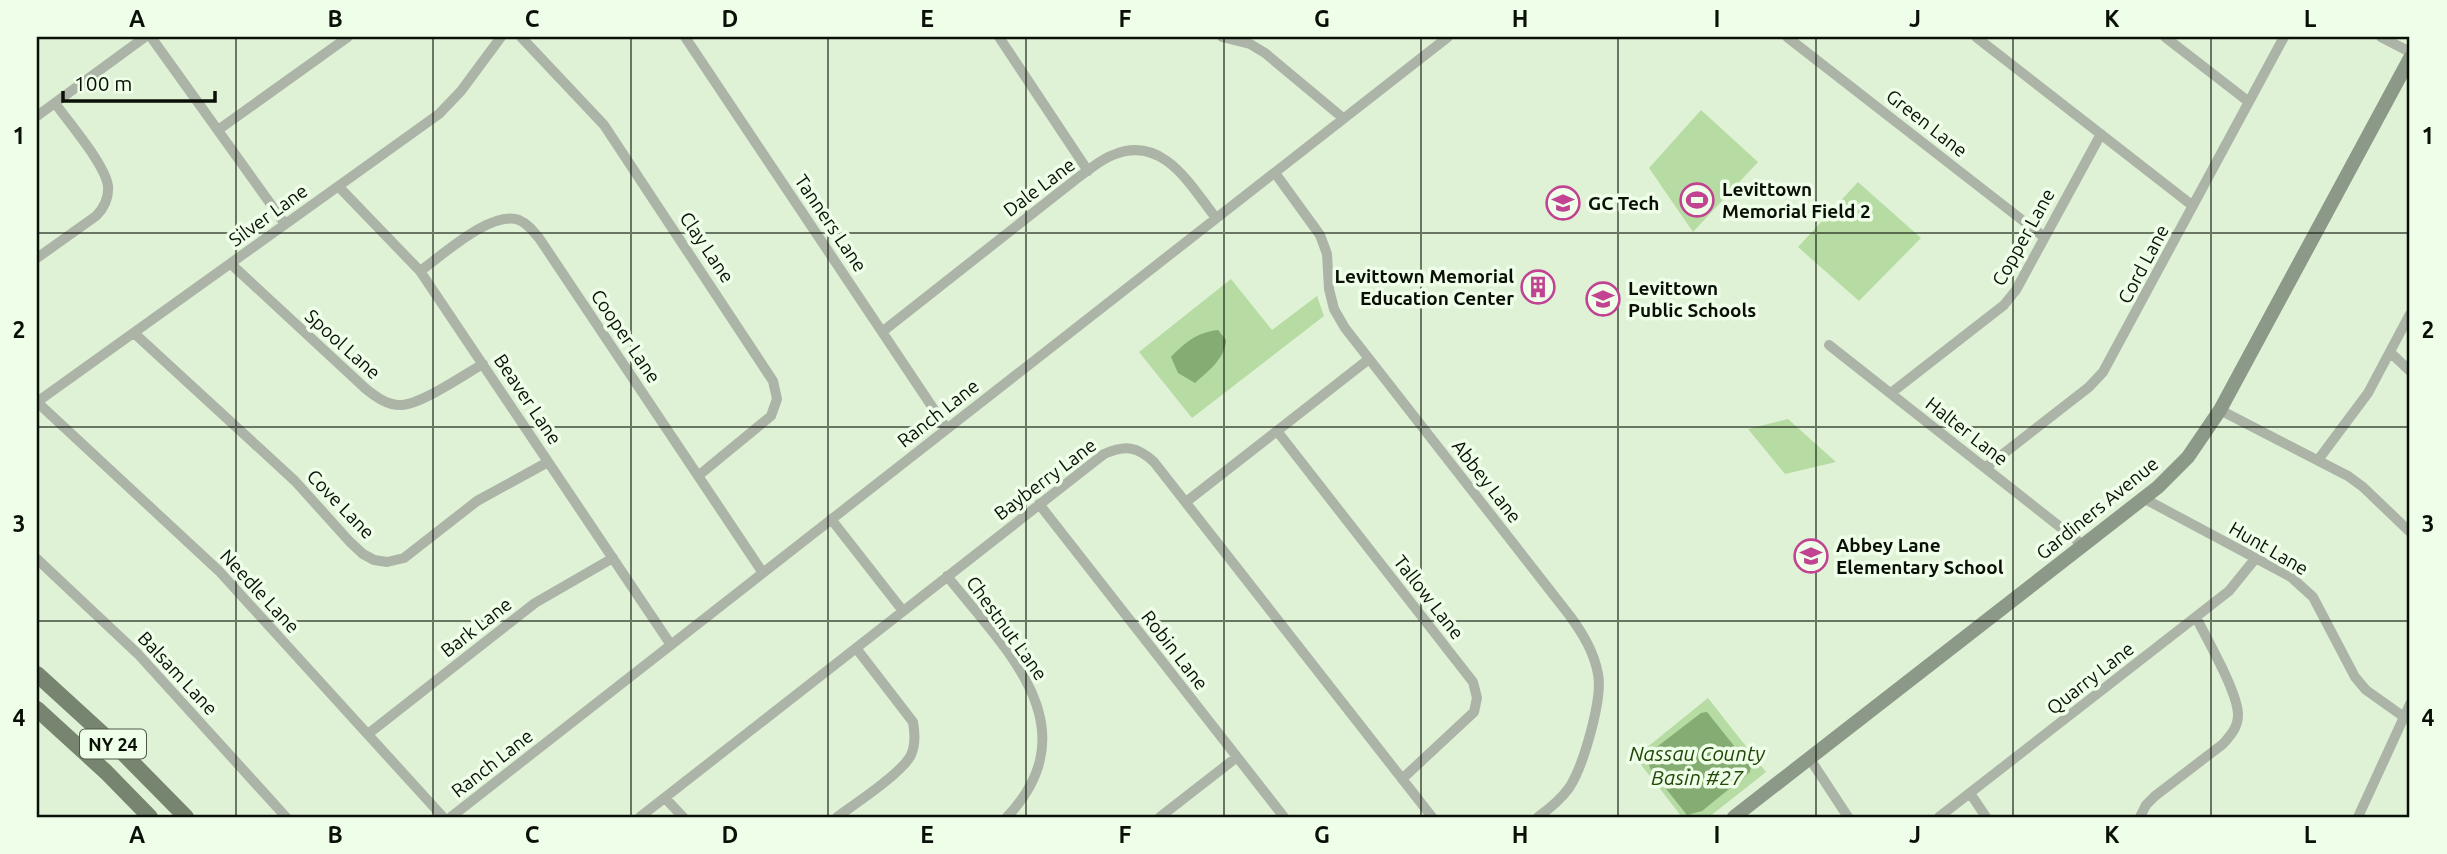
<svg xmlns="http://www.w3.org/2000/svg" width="2447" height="854" viewBox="0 0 2447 854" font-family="Ubuntu,sans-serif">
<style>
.green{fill:#b6dca4}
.water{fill:#85ac72}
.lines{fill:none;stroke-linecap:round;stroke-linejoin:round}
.street{stroke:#acb4a8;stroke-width:10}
.secondary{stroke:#8d9988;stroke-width:14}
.primary{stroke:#778570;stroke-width:16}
.grid{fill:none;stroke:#0a1007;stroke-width:2;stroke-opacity:0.55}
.labels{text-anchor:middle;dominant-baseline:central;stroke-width:7;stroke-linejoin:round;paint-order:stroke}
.shield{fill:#effee8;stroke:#4f574a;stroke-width:2}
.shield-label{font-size:18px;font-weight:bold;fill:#0a1007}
.street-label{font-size:19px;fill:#0a1007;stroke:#effee8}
.poi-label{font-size:19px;font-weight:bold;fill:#0a1007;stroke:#effee8;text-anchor:start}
.water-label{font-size:21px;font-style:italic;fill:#224708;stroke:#effee8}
.neatline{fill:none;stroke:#0a1007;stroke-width:2.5}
.grid-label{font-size:23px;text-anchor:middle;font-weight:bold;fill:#0a1007}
</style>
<rect width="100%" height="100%" fill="#dff2d6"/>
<path class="green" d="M1701,110L1758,162L1693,232L1649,168Z
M1858,182L1921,238L1859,301L1798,247Z
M1231,279L1272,330L1317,296L1324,316L1192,418L1139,352Z
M1788,419L1836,462L1785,474L1748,429Z
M1708,698L1766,772L1709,817H1682L1635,757Z"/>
<path class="water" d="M1218,330L1226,340C1225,359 1208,371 1195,383L1178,373L1171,357C1187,341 1196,333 1218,330Z
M1707,712L1751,767L1750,772L1702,811L1687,815L1651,770L1646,758L1649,753L1701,713Z"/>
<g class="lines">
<path class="street" d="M151,37L285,224
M521,37L604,125L773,381L777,399L771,416L698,476
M685,37L947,429
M999,37L1088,171
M1222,37L1250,44L1265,53L1343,118
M1787,37L2044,237
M1976,37L2193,206
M2165,37L2249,102
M2381,37L2410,52
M37,116L145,37
M218,130L348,37
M1275,173L1320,235L1327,254L1329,289L1334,309L1345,328L1570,616C1583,634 1594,652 1598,674C1603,699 1583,767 1569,788C1561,799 1549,809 1538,817
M339,187L420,271L671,645
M37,258L96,216C104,208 109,198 108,186C105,164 69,123 55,103
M231,264L366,389C376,397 387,405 400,405C419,406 465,374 483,364
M420,271C443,255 491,210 519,220C528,224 533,231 539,238L763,573
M882,332L1080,176C1091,169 1101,159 1113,155C1163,134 1190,185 1216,218
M134,333L295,481L350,542L363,554L374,560L387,562L404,558L477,501L548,462
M1829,345L2083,545
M2390,352L2410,371
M1891,393L2004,305L2016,290L2101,134
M37,402L439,114L461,91L501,37
M37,402L219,571L443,817
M2220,410L2348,476L2363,487L2410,532
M1277,431L1473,682L1477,698L1474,712L1402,779
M2318,460L2368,393L2410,314
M1985,468L2089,387L2103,372L2284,37
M2143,498L2291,577L2313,597L2355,677L2366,690L2404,717
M1186,502L1369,359
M1039,504L1284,817
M831,519L903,611
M37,559L138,654L286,817
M947,576C1005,649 1092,727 1007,817
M368,734L535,603L613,558
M1810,759L1848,817
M1970,793L1986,817
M665,798L683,817
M451,817L1448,37
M640,817L1104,454C1125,445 1137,446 1154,462L1432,817
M837,817C855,804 902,773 911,755C916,744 915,733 913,722L856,648
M1160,817L1237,757
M1939,817L2229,591L2255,559
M2140,817L2146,805L2155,796L2223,744C2231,735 2238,727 2238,715C2238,692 2207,640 2196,617
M2358,817L2410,704"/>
<path class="secondary" d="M1734,817L2158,487L2188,457L2220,410L2410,58"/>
<path class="primary" d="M37,674L118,748L186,817
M37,709L106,772L150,817"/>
</g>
<path class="grid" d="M236,37V817M433,37V817M631,37V817M828,37V817M1026,37V817M1224,37V817M1421,37V817M1618,37V817M1816,37V817M2013,37V817M2211,37V817M37,233H2410M37,427H2410M37,621H2410"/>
<defs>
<symbol id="stadium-ring" viewBox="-11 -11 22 22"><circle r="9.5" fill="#effee8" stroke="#c14392" stroke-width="1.5"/><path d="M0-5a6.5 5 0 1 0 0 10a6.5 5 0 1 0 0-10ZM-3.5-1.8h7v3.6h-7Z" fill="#c14392"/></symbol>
<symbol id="school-ring" viewBox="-11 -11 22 22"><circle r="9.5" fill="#effee8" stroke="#c14392" stroke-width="1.5"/><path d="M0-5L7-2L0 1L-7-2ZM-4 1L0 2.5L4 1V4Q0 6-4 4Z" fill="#c14392"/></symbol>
<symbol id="building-ring" viewBox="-11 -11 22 22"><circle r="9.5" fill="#effee8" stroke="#c14392" stroke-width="1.5"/><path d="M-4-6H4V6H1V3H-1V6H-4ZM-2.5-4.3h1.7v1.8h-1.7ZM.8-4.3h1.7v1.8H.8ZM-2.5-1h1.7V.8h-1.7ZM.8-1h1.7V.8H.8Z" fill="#c14392"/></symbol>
</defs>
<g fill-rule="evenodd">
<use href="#stadium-ring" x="1678" y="181" width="38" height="38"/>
<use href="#school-ring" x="1544" y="184" width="38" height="38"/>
<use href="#building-ring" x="1519" y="268" width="38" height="38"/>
<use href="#school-ring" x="1584" y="280" width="38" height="38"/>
<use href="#school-ring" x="1792" y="537" width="38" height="38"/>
</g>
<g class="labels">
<rect class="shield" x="80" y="729.5" width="66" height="29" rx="5"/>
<g class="shield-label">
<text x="113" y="744">NY 24</text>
</g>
<g class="street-label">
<text transform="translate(1927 123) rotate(38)">Green Lane</text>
<text transform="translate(1039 187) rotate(-37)">Dale Lane</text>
<text transform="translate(268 215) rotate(-36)">Silver Lane</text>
<text transform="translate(831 223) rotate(56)">Tanners Lane</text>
<text transform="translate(2023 237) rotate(-61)">Copper Lane</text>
<text transform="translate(707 247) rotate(56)">Clay Lane</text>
<text transform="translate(2143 264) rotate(-62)">Cord Lane</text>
<text transform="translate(626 336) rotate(56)">Cooper Lane</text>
<text transform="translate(343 344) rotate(42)">Spool Lane</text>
<text transform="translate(528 399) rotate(56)">Beaver Lane</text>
<text transform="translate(938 413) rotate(-38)">Ranch Lane</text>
<text transform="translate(1967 431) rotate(38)">Halter Lane</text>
<text transform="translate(1045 479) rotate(-37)">Bayberry Lane</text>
<text transform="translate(1487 481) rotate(52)">Abbey Lane</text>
<text transform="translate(341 504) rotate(46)">Cove Lane</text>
<text transform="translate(2097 508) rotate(-39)">Gardiners Avenue</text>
<text transform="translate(2269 548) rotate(30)">Hunt Lane</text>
<text transform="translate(260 591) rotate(47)">Needle Lane</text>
<text transform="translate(1429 597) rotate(52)">Tallow Lane</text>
<text transform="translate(476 627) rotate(-38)">Bark Lane</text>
<text transform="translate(1007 628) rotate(54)">Chestnut Lane</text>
<text transform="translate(1175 650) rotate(52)">Robin Lane</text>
<text transform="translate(178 673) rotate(47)">Balsam Lane</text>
<text transform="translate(2090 678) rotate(-38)">Quarry Lane</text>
<text transform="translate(492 763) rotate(-38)">Ranch Lane</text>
</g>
<g class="poi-label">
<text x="1722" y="189">Levittown<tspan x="1722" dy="22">Memorial Field 2</tspan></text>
<text x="1588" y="203">GC Tech</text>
<text x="1514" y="276" text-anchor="end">Levittown Memorial<tspan x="1514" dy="22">Education Center</tspan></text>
<text x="1628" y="288">Levittown<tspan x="1628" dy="22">Public Schools</tspan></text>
<text x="1836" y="545">Abbey Lane<tspan x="1836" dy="22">Elementary School</tspan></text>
</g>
<g class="water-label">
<text x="1697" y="753">Nassau County<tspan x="1697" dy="24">Basin #27</tspan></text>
</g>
</g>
<rect width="2447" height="854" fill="none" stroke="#effee8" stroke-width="77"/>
<path d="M63 91v10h152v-10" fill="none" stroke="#0a1007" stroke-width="3.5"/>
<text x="74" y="91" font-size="21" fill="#0a1007" stroke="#effee8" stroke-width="5" paint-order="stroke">100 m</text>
<rect x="38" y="38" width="2370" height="778" class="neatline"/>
<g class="grid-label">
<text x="137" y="27">A</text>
<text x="335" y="27">B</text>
<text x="532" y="27">C</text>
<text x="730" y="27">D</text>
<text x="927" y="27">E</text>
<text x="1125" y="27">F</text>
<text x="1322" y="27">G</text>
<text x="1520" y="27">H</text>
<text x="1717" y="27">I</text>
<text x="1915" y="27">J</text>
<text x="2112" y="27">K</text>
<text x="2310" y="27">L</text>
<text x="19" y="144">1</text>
<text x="2428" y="144">1</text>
<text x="19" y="338">2</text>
<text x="2428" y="338">2</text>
<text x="19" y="532">3</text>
<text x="2428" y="532">3</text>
<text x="19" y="726">4</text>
<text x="2428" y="726">4</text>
<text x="137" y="843">A</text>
<text x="335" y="843">B</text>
<text x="532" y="843">C</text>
<text x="730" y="843">D</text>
<text x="927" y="843">E</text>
<text x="1125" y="843">F</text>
<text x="1322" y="843">G</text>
<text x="1520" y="843">H</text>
<text x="1717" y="843">I</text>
<text x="1915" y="843">J</text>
<text x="2112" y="843">K</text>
<text x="2310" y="843">L</text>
</g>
</svg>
